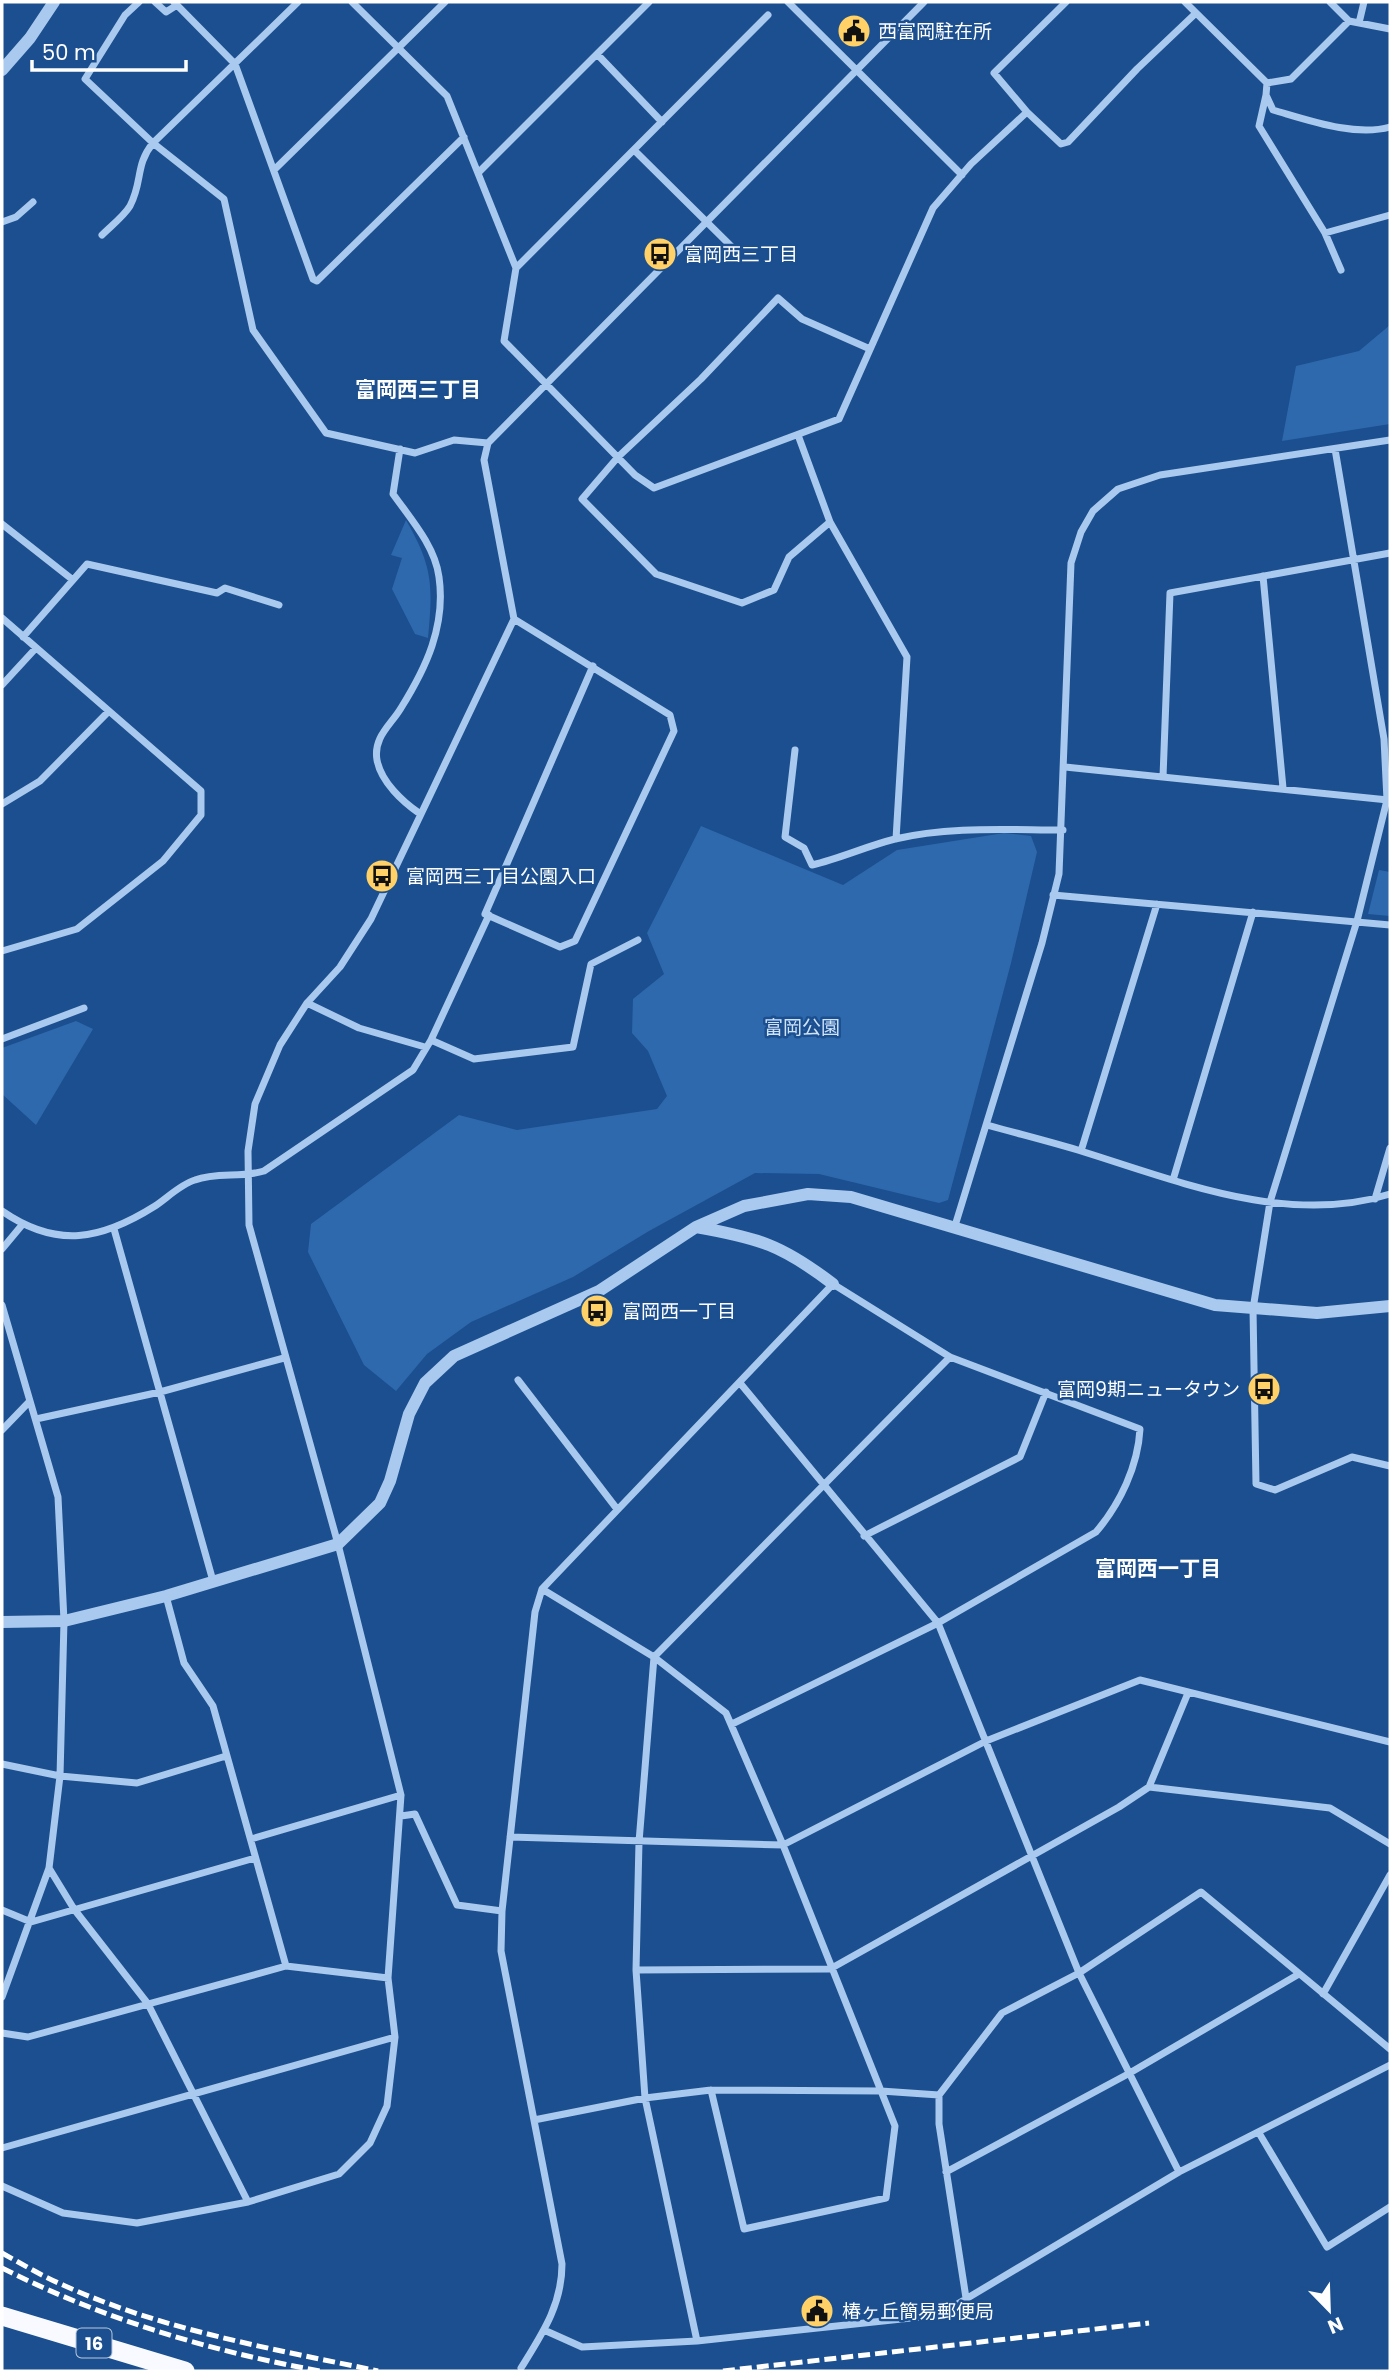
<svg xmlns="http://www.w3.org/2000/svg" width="1392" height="2373" viewBox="0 0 1392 2373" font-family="Poppins,'Noto Sans JP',sans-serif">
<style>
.green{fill:#2e69ad}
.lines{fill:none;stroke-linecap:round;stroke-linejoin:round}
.minor{stroke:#a9c9ee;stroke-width:7}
.tertiary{stroke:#a9c9ee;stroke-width:12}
.trunk{stroke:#f8faff;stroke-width:19}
.rail{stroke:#fff;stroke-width:5;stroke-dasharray:12 5;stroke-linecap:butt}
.labels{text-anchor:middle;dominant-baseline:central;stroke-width:5;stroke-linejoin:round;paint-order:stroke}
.shield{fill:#1b4f8f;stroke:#bbcadd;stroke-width:2}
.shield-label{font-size:18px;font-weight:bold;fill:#fff}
.poi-label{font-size:19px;fill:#fff;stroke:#1b4f8f;text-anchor:start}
.park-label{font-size:19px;fill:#cfe3fa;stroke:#1b4f8f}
.neighbourhood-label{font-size:21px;font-weight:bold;fill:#fff;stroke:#1b4f8f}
</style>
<rect width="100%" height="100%" fill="#1b4f8f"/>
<path class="green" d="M1390,325V424L1282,441L1296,366L1359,351Z
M406,520C433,567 433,585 428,638L415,634L392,589L402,558L391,555Z
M701,826L843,885L897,850L1004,833L1031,836L1037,852L1011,963L948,1200L939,1203L819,1174L755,1173L649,1231L573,1277L471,1322L427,1354L396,1391L364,1365L308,1252L311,1224L459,1115L517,1130L657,1109L667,1096L648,1051L632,1033L633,999L664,974L647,933Z
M1379,870L1390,872V916L1368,914Z
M76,1021L93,1029L36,1125L2,1094V1048Z"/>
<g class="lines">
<path class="minor" d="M139,2L125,15L85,79L153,143L224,199L253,330L326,433L415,453L454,440L488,443
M155,2L166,12L177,5
M174,2L235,64L313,279L317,281L464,137
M352,2L447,96L516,268L504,341L635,475L654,488L839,419L933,208L971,164L1027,112L994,73L1066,2
M788,2L962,175
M1185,2L1267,83
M1330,2L1349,21
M1359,23L1364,2
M1390,29L1349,21L1291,79L1267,83L1266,95L1273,110C1308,120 1355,137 1390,127
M597,54L662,122
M1266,95L1259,126L1325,233L1341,270
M1027,112L1061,144L1068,142L1137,69L1196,13
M634,150L736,251
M274,170L445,2
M478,173L649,2
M2,222L16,217L33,202
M1325,233L1390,215
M102,235C111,226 124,216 130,206C143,181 135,165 153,143L298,2
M516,268L768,15
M798,435L830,522L907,657L896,839
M400,449L393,494C410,518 435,546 439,577C446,626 426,668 401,708C391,725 373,737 377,760C381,782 403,802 419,813
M1335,449L1384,739L1387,800L1357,921L1270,1202L1253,1309L1256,1484L1275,1490L1352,1457L1390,1466
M830,522L789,557L774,590L742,603L656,574L582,499L618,457L701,379L778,298L802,319L870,349
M2,524L73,580L23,637
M1263,576L1283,788
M73,580L87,564L217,593L225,588L279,605
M2,618L201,791V815L163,861L77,929L2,951
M514,619L670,715L674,731L575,941L560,947L485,914L593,666
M2,685L36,648
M795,750L785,837L804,848L812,865C841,858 867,846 895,839C949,826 1008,830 1063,830
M1065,767L1388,800
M1163,777L1170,593L1390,553
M2,804L40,781L108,712
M1053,895L1390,925
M307,1003L359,1028L425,1047
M2,1039L84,1008
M431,1040L474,1059L573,1047L591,964L638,940
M987,1125C1019,1134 1052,1142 1084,1152C1180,1182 1289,1226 1390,1194
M1081,1151L1157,904
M1173,1180L1253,912
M1375,1199L1390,1148
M2,1211C57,1249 101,1240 155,1206C167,1198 181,1184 195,1180C216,1172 242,1178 264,1171L413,1070L431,1040L489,915
M114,1229L213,1581
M954,1229L1042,943L1059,874L1071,563L1081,532L1093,511L1118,489L1160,475L1390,440
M2,1249L22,1225
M2,1305L58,1497L64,1621L60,1776L49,1868L2,1997
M518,1380L617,1509
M740,1383L938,1623L1079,1973L1179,2172
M36,1419L160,1392L284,1358
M2,1430L29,1402
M864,1536L1020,1457L1046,1392
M542,1589L654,1657L726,1713L783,1845L895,2126L886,2198L744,2229L711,2090
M166,1596L184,1663L213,1706L286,1966L388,1978
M2,1764L60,1776L137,1783L226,1756
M1149,1787L1330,1808L1390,1844
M401,1816L415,1814L457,1905L502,1911
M510,1837L783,1845L986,1741L1140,1680L1390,1742
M251,1839L401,1795
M49,1868L74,1909L148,2004L248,2202L339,2174L370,2143L387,2106L395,2037L388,1978L401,1795L338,1544L249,1225L248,1151L255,1104L280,1045L307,1003L340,967L371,919L514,619L484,460L488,443L924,2
M2,1910L31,1922L255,1858
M636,1970L830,1969L1119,1807L1149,1787L1188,1693
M1323,1994L1390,1875
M2,2033L28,2037L286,1966
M534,2120L645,2098L711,2090L881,2091L939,2095
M1259,2133L1327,2247L1390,2207
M2,2148L395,2037
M946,2172L1128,2074L1299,1974
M2,2186L63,2213L137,2223L248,2202
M966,2298L939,2124V2095L1002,2013L1079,1973L1201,1892L1390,2049
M544,2330L582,2347L697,2341L939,2315L1179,2172L1390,2065
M697,2341L645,2098L636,1970L639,1842L654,1657L950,1357
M521,2368C542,2334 562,2305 562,2264L501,1951L502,1911L535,1612L542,1589L833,1284L950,1357L1140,1429C1138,1466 1120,1504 1096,1532L938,1623L732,1724"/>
<path class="tertiary" d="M2,70L30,38L54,2
M696,1227C759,1238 782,1245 833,1284
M2,1622L64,1621L166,1596L338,1544L380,1503L390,1481L409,1414L425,1383L454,1356L599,1291L696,1227L744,1206L808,1194L851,1197L1215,1305L1317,1313L1390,1306"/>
<path class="trunk" d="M2,2316L185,2371"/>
<path class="rail" d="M2,2253C22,2264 42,2276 63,2285C162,2330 273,2349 378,2371
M2,2268C103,2319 209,2351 320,2371
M723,2371L1149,2323"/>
</g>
<defs>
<symbol id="civic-disc" viewBox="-11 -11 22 22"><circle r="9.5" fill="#ffd166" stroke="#1b4f8f"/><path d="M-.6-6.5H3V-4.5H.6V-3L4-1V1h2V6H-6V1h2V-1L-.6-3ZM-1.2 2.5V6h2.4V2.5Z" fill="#111"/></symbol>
<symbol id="bus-disc" viewBox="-11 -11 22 22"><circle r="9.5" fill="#ffd166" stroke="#1b4f8f"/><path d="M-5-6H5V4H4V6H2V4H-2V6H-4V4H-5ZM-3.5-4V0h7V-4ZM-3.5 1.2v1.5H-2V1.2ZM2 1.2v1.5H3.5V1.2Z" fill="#111"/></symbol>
</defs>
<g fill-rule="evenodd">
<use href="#civic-disc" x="835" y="12" width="38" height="38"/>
<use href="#bus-disc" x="641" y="235" width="38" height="38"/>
<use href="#bus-disc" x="363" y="857" width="38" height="38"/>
<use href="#bus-disc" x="578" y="1292" width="38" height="38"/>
<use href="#bus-disc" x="1245" y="1370" width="38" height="38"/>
<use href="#civic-disc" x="798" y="2292" width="38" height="38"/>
</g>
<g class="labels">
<rect class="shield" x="76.5" y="2328.5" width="35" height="29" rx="5"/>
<g class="shield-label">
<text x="94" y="2343">16</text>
</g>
<g class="poi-label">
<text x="878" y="31">西富岡駐在所</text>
<text x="684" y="254">富岡西三丁目</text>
<text x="406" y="876">富岡西三丁目公園入口</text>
<text x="622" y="1311">富岡西一丁目</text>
<text x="1240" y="1389" text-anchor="end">富岡9期ニュータウン</text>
<text x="842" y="2311">椿ヶ丘簡易郵便局</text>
</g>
<g class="park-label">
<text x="802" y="1027">富岡公園</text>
</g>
<g class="neighbourhood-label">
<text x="418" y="389">富岡西三丁目</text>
<text x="1158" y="1568">富岡西一丁目</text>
</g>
</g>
<rect width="1392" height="2373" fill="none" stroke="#ffffff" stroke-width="7"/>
<g transform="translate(1329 2310) rotate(157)" stroke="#1b4f8f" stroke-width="5" paint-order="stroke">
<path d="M0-5L12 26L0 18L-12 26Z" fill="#ffffff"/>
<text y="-10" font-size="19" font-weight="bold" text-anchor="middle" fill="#ffffff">N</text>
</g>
<path d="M32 60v10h154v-10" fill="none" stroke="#ffffff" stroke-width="3.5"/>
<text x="42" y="60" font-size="21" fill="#ffffff" stroke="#1b4f8f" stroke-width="5" paint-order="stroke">50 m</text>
</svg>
